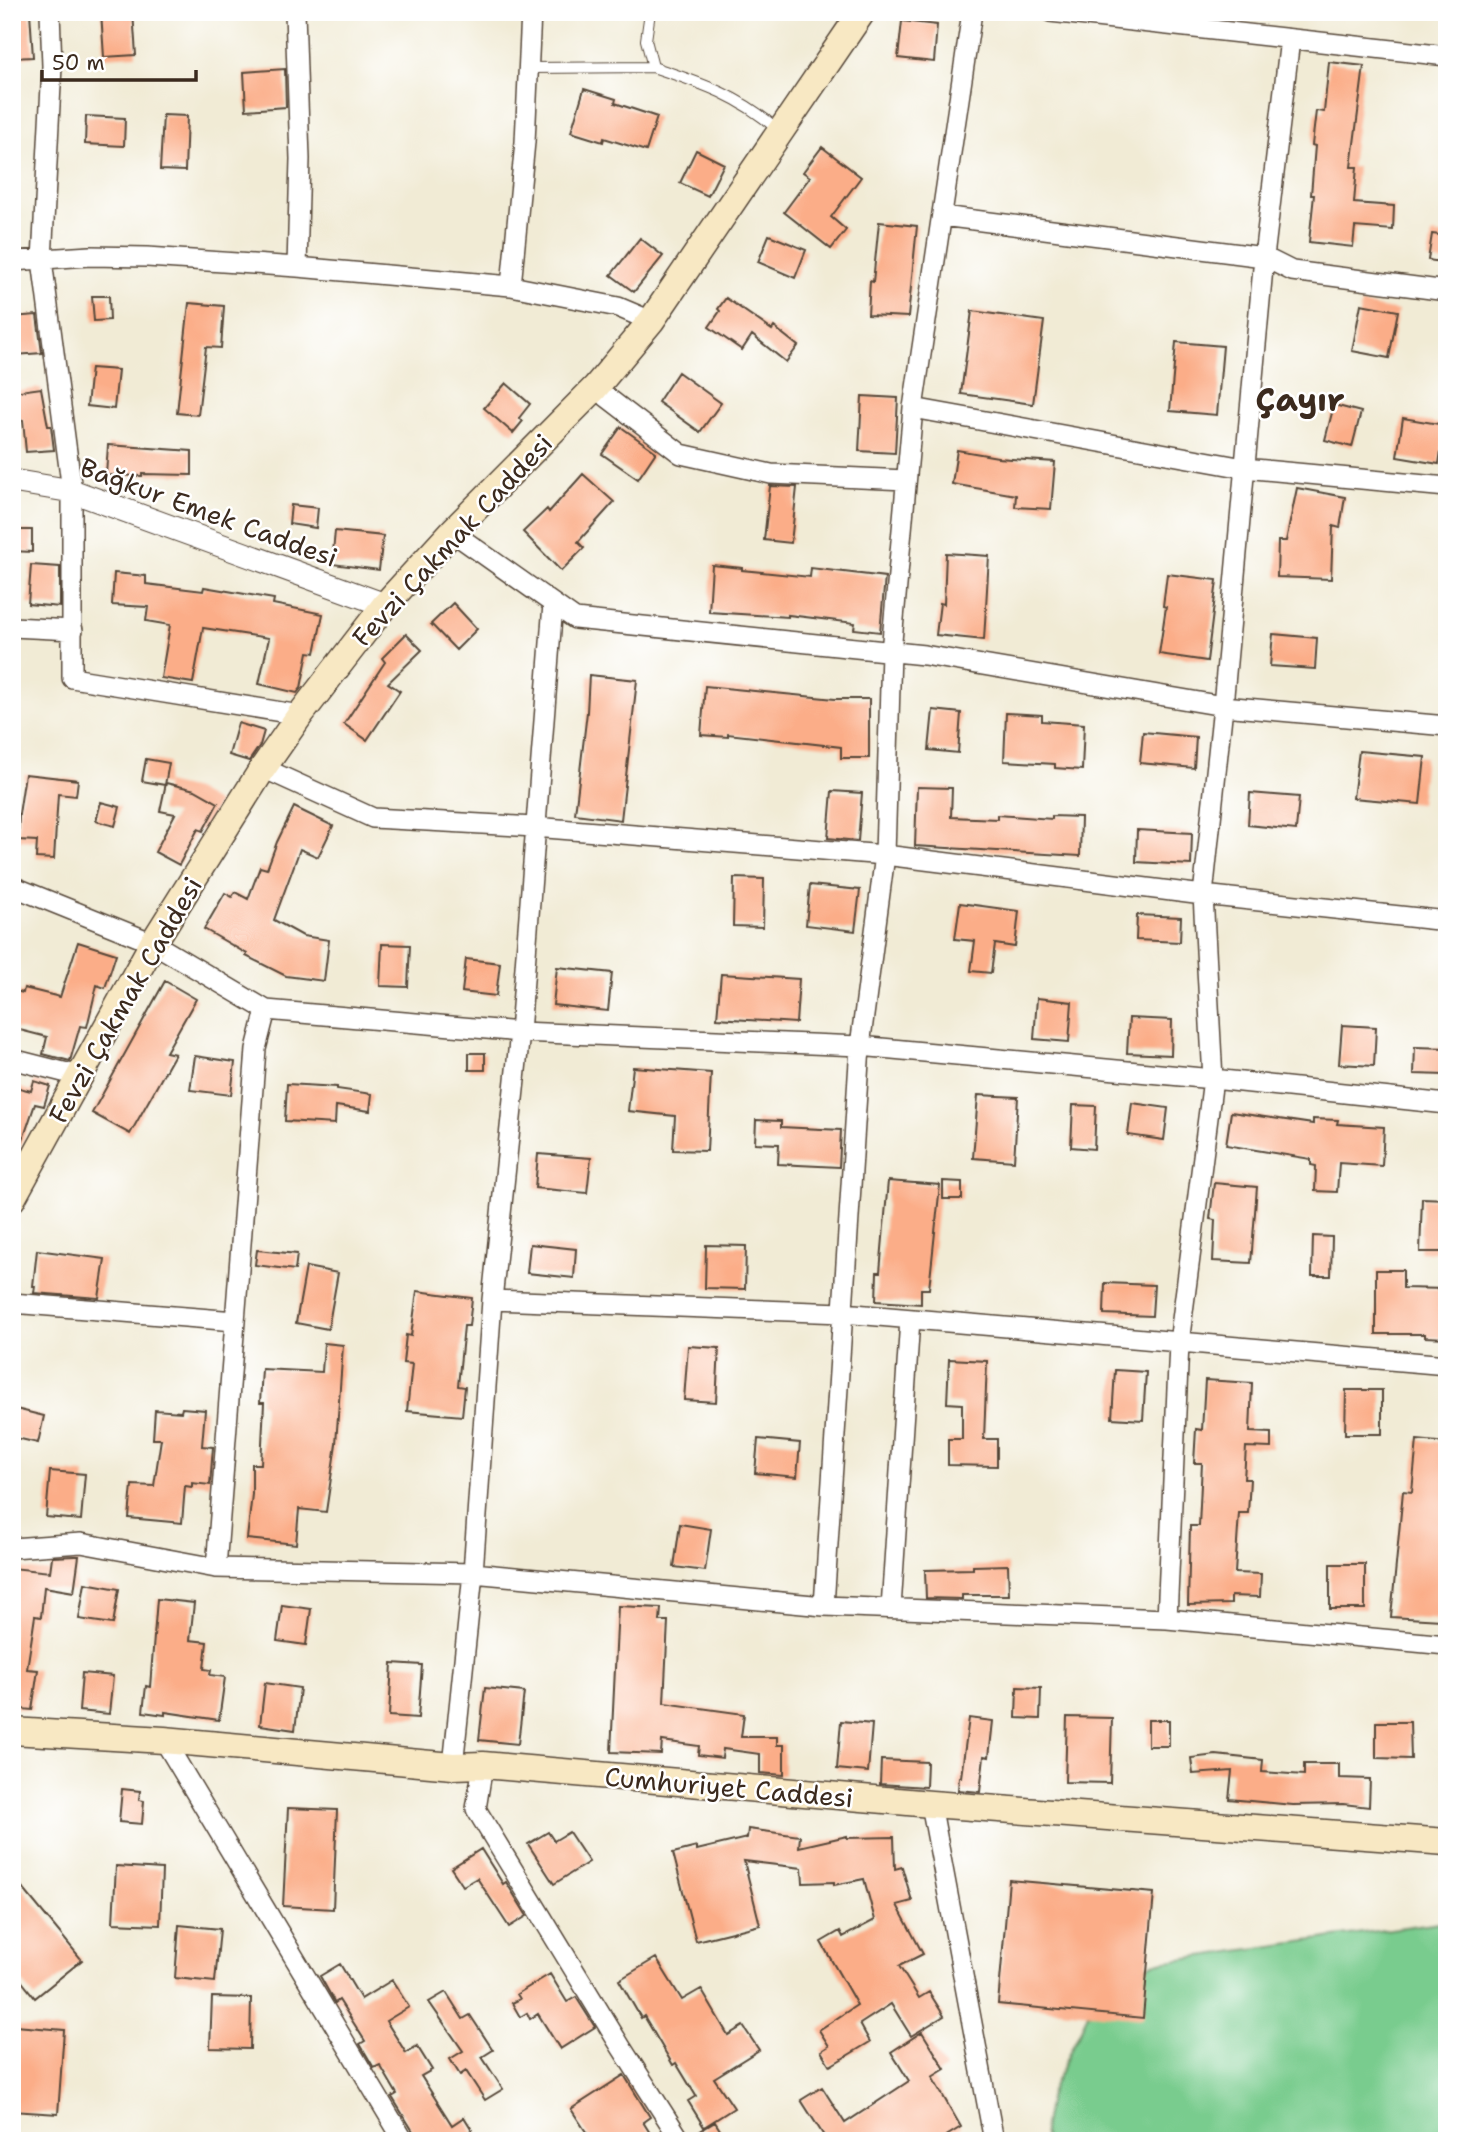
<svg xmlns="http://www.w3.org/2000/svg" width="1459" height="2153" viewBox="0 0 1459 2153" font-family="'Shantell Sans',sans-serif">
<style>
.green{fill:#79cc8e;stroke:#5a7b56;stroke-width:2}
.building{fill:#fbad88}
.lines{fill:none;stroke-linecap:round;stroke-linejoin:round}
.service-casing{stroke:#564739;stroke-width:12}
.minor-casing{stroke:#564739;stroke-width:22}
.tertiary-casing{stroke:#564739;stroke-width:25}
.secondary-casing{stroke:#564739;stroke-width:29}
.service{stroke:#fff;stroke-width:10}
.minor{stroke:#fff;stroke-width:19}
.tertiary{stroke:#fff;stroke-width:23}
.secondary{stroke:#f8e8c3;stroke-width:26}
.labels{text-anchor:middle;dominant-baseline:central;stroke-width:5;stroke-linejoin:round;paint-order:stroke}
.street-label{font-size:26px;fill:#3b2a1e;stroke:#fff}
.district-label{font-size:33px;font-weight:bold;fill:#3b2a1e;stroke:#fff}
</style>
<rect width="100%" height="100%" fill="#fff"/>
<filter id="ink" filterUnits="userSpaceOnUse"><feTurbulence type="fractalNoise" baseFrequency=".0143" numOctaves="2"/><feDisplacementMap in="SourceGraphic" scale="14" xChannelSelector="R" yChannelSelector="G"/><feConvolveMatrix kernelMatrix="1 2 1 2 8 2 1 2 1" color-interpolation-filters="sRGB"/></filter>
<filter id="wash" filterUnits="userSpaceOnUse"><feTurbulence type="fractalNoise" baseFrequency=".00686" numOctaves="4" result="noise"/><feDisplacementMap in="SourceGraphic" scale="28" xChannelSelector="R" yChannelSelector="G"/><feGaussianBlur stdDeviation="1.57" result="paint"/><feColorMatrix in="noise" values="0 0 0 0 0 0 0 0 0 0 0 0 0 0 0 0 0 1.4 0 .05"/><feComposite in="paint" operator="in"/></filter>
<g filter="url(#wash)">
<rect width="100%" height="100%" fill="#f1ebd5"/>
<path class="green" d="M1447,1921V2141H1045L1043,2131L1050,2093L1088,2014L1153,1963Z"/>
<g id="blocks">
<path class="building" d="M12,12H30L33,57L12,58Z
M101,12H133L136,55L104,57Z
M902,21L937,25L934,62L898,58Z
M1329,62L1364,66L1351,167H1357L1354,203L1394,206L1393,230L1355,227L1353,247L1309,242L1314,195H1311L1315,146L1312,145L1316,111L1324,112Z
M285,69L286,107L246,110L244,72Z
M584,89L616,99L615,103L657,117L646,151L604,138L603,142L571,132Z
M163,115L187,116L185,171L160,170Z
M86,116L125,118L124,146L85,144Z
M822,147L861,177L831,217L846,230L831,249L784,212L810,177L803,172Z
M696,150L724,164L708,196L680,183Z
M879,222L917,226L908,317L868,315L870,281L873,282Z
M1432,234L1447,236V263L1428,260Z
M769,235L806,250L795,278L758,262Z
M640,238L663,256L634,292L611,275Z
M92,296H109L110,320L94,321Z
M726,298L772,330L774,327L798,346L786,362L752,335L742,350L709,327L720,311L718,309Z
M189,303L224,306L221,348L206,347L198,415L177,413Z
M1361,304L1398,311L1389,358L1352,351Z
M972,311L1044,321L1033,404L961,394Z
M37,315L42,353L15,355L12,317Z
M1176,342L1223,346L1217,415L1170,411Z
M91,368L118,370L114,409L87,406Z
M678,372L721,403L700,432L658,402Z
M506,383L530,404L519,418L523,421L513,433L484,408Z
M41,388L48,426H51L54,450L26,452L23,420L14,421L12,392Z
M862,396L898,398L895,453L859,451Z
M1334,405L1361,412L1352,447L1325,440Z
M1403,418L1445,425L1439,464L1397,457Z
M621,427L656,452L638,479L602,454Z
M108,445L192,451V475L142,474V476L106,475Z
M957,450L998,457V458L1055,462L1051,509L1015,507L1016,495L952,484Z
M583,474L614,502L578,542L584,548L561,571L523,532L547,509L549,512Z
M770,486L797,487L791,543L764,540Z
M1297,488L1345,497L1340,528L1333,526L1331,579L1277,577L1278,541H1286Z
M291,505L318,508L316,528L289,524Z
M12,530H32V552L12,551Z
M335,531L383,536L379,570L332,564Z
M946,553L989,556L984,640L936,635L940,603L944,604Z
M31,565L60,567V607L28,604Z
M712,565L742,568V570L810,577L811,568L885,577L880,632L854,629L855,623L788,615V617L709,612Z
M114,573L146,576V584L203,591L204,587L274,599L273,604L323,614L315,653L308,652L301,688L297,693L259,684L269,638L203,628L193,683L161,678L170,625L146,621L148,607L112,605Z
M1167,574L1217,580L1207,661L1159,654L1166,607L1163,606Z
M453,603L477,629L456,650L431,624Z
M406,634L422,650L388,683L400,691L367,740L344,724L385,662L382,658Z
M1273,634L1317,638L1315,669L1270,666Z
M589,675L637,680L621,820L575,814L587,712Z
M705,686L835,699H869V758H841V747L728,734V737L701,735Z
M933,710L961,713L958,753L929,750Z
M1006,713L1042,715V721L1084,724L1082,770L1055,768V764L1004,761Z
M238,723L264,731L260,745L249,761L229,755Z
M1143,732L1196,737L1194,768L1140,763Z
M1359,751L1425,757L1420,804L1353,798Z
M146,759L169,763L165,785L142,781Z
M25,774L78,780L76,796L58,794L54,859L36,858L37,841L18,840L19,814Z
M166,783L195,790L218,803L203,831L198,829L179,865L155,852L175,814L160,811Z
M917,787L952,788L951,817L997,819V815L1052,819V816L1081,817L1080,856L915,846Z
M832,791L862,793L858,841L828,838Z
M1250,793L1299,797L1296,830L1248,825Z
M101,802L120,807L115,826L96,821Z
M294,807L333,826L318,857L300,849L274,920L303,936L329,940L324,981L286,976L246,956L247,954L204,929L225,893L232,897L235,892L248,899L260,867L267,869L277,842Z
M1137,830L1192,833L1191,865L1136,862Z
M734,878L764,879L763,927L733,926Z
M810,885L860,890L855,931L806,925Z
M960,903L1019,911L1015,947L995,944L991,973L971,971L975,941L955,939Z
M1137,915L1181,917L1180,942L1136,940Z
M78,942L116,954L105,988L97,985L87,1027L80,1026L70,1061L43,1054L47,1037L12,1028V990L23,993L24,988L60,997Z
M382,944L410,945L408,987L380,986Z
M466,959L500,963L496,996L462,992Z
M557,967L612,973L608,1011L553,1005Z
M721,974L799,979L796,1023L717,1018Z
M165,981L196,999L166,1052L175,1054L130,1134L92,1113Z
M1037,998L1072,1002L1069,1042L1034,1039Z
M1129,1018L1172,1020L1171,1055L1127,1053Z
M1342,1025L1376,1027L1374,1066L1339,1064Z
M1415,1047L1447,1048L1446,1075L1414,1074Z
M469,1053H485V1070H469Z
M195,1056L235,1062L231,1095L190,1090Z
M633,1067L711,1073L707,1151L673,1150L675,1116L628,1111Z
M34,1081L50,1086L44,1106L35,1104L17,1157L12,1163V1086L31,1091Z
M287,1084L337,1087V1089L372,1094L370,1111L336,1106L335,1124L285,1121Z
M978,1095L1018,1097L1014,1161L973,1158Z
M1132,1103L1168,1108L1164,1140L1128,1135Z
M1073,1105L1096,1106L1094,1149L1071,1147Z
M1231,1112L1313,1124V1119L1338,1120L1337,1124L1384,1127L1382,1166L1339,1163L1337,1192L1315,1191L1316,1166L1311,1165V1159L1226,1145Z
M756,1120L781,1121V1127L841,1130L839,1167L778,1164L779,1144L755,1143Z
M538,1154L591,1158L587,1193L535,1188Z
M888,1181L940,1185L929,1289H921V1304L876,1301L877,1272H880Z
M943,1181L962,1182V1199H943Z
M1214,1183L1257,1187L1251,1263L1213,1261L1215,1220L1210,1219Z
M1422,1198L1447,1199V1252H1420Z
M1313,1236L1332,1237L1331,1276H1312Z
M530,1244L576,1249L574,1278L527,1273Z
M706,1245L746,1246L745,1289L705,1288Z
M37,1250L105,1259L99,1298L34,1293L35,1286H33Z
M257,1250L297,1254L295,1270L255,1265Z
M306,1267L338,1273L328,1329L296,1323Z
M1376,1270H1403V1288L1447,1289V1338L1425,1337V1334H1376Z
M1105,1283L1154,1285L1152,1316L1104,1314Z
M417,1291L472,1298L469,1326H464L458,1386L465,1387L462,1416L407,1411L412,1364L403,1363L406,1335L411,1336Z
M324,1343L343,1345L336,1444L326,1512L299,1509L296,1544L247,1539L252,1494V1464H261L264,1403H260L262,1369L322,1372Z
M688,1346L719,1348L716,1402L684,1400Z
M949,1359L987,1361L984,1439H997V1466L948,1465V1439H962V1404L947,1403Z
M1115,1370L1146,1372L1143,1420L1112,1418Z
M1205,1380L1252,1383L1250,1432L1271,1433V1448L1246,1447L1244,1479H1250L1248,1513H1239L1235,1573L1261,1574L1260,1597L1231,1596V1604L1188,1605L1190,1526H1199L1202,1463H1194L1196,1429L1202,1430Z
M1346,1390H1382V1434H1345Z
M12,1408L44,1416L38,1443L12,1437Z
M182,1408L205,1410L202,1446L213,1447L210,1485L192,1483V1487L185,1486L182,1523L129,1518L132,1485L154,1486L161,1439H153L155,1410L181,1412Z
M758,1439L800,1443L797,1477L755,1473Z
M1417,1440L1447,1443V1565L1445,1564L1441,1620L1391,1617L1403,1491L1412,1492Z
M50,1471L85,1474L81,1520L46,1517Z
M680,1524L711,1529L705,1571L674,1567Z
M75,1556H79L74,1592L44,1587L41,1617L35,1616L27,1669L38,1670L32,1710L12,1708V1568L50,1572L52,1557Z
M1330,1564H1365V1609H1330Z
M1008,1565L1009,1595H962V1599L926,1598L925,1570L973,1569V1566Z
M85,1583L119,1589L113,1624L79,1619Z
M157,1599L194,1603L190,1640L207,1642L204,1669L211,1670L210,1675L225,1677L219,1720L165,1712V1715L143,1712L146,1686L150,1687Z
M282,1605L311,1609L306,1645L277,1641Z
M618,1606L661,1608L660,1621H668L664,1703L744,1714L741,1737H777V1745H784V1775L760,1773V1754L723,1749L722,1758L698,1755L699,1746L662,1741L661,1754L611,1752Z
M392,1663L422,1665L418,1718L389,1716Z
M82,1673L113,1676L109,1714L79,1711Z
M265,1683L300,1688L295,1730L260,1725Z
M1017,1687L1041,1688L1040,1719L1016,1718Z
M485,1688L524,1692L518,1744L479,1740Z
M1067,1717L1112,1718L1110,1783L1065,1782Z
M969,1718L993,1721L989,1757L984,1756L980,1792L958,1790L959,1777H961Z
M1148,1720H1169V1746H1148Z
M841,1721L872,1724L868,1772L837,1769Z
M1376,1722H1410L1411,1759L1376,1758Z
M1216,1755L1263,1760L1262,1772L1304,1775V1764H1339V1778L1370,1779L1369,1807L1343,1804L1293,1805L1229,1799L1232,1771L1193,1774L1191,1758Z
M881,1760L927,1762L926,1787L880,1784Z
M122,1789L140,1791L139,1800L144,1801L142,1824L119,1822Z
M288,1808L337,1810L333,1909L283,1906Z
M748,1829L800,1836L799,1847L847,1836V1838L894,1837L895,1869L902,1867L912,1901L897,1905L923,1954L899,1966L919,1998L929,1992L944,2016L911,2036L891,2004L860,2024L870,2042L830,2066L821,2051L829,2046L819,2030L857,2005L821,1942L840,1931L843,1937L875,1920L864,1879L834,1885V1882L803,1883L802,1868L744,1861L760,1925L696,1941L673,1853L697,1847V1850L747,1838Z
M548,1832L554,1841L569,1832L589,1862L554,1884L528,1844Z
M481,1849L503,1884L506,1882L527,1916L509,1927L477,1878L463,1886L451,1868Z
M116,1866L162,1869L160,1925L113,1923Z
M12,1875L82,1960L35,1998L12,1969Z
M1009,1880L1154,1893L1143,2018L998,2004Z
M179,1925L220,1929L215,1982L175,1978Z
M656,1958L682,2000L701,1989L728,2035L743,2026L759,2050L714,2078L734,2108L704,2127L688,2101L696,2096L676,2063L673,2065L644,2016L641,2018L619,1980Z
M340,1964L361,1999L392,1980L409,2007L386,2021L406,2053L417,2046L432,2070L421,2076L452,2125L464,2117L479,2141H419L392,2097L397,2094L380,2065L374,2068L360,2044L365,2041L339,2000L335,2003L320,1976Z
M550,1974L567,2002L576,1997L595,2027L560,2049L538,2014L530,2019L527,2013L520,2017L512,2003L520,1999L517,1994Z
M446,1992L463,2019L470,2015L493,2050L482,2057L503,2089L485,2100L466,2071L460,2075L450,2059L463,2051L429,2002Z
M212,1997L251,1998L250,2049L210,2048Z
M15,2026L64,2030L58,2114L12,2111V2066Z
M922,2032L945,2069L932,2077L961,2127L938,2141H816L824,2136L801,2100L822,2087L845,2123L909,2081L891,2052Z
M624,2075L650,2117L643,2122L655,2141H592L571,2109Z
M715,2122L727,2141H693L692,2136Z"/>
</g>
</g>
<g filter="url(#ink)">
<use href="#blocks" fill-opacity="0" stroke="#564739" stroke-width="2"/>
<g class="lines">
<defs>
<path id="service" d="M650,12L646,40L653,67C701,83 741,96 779,131
M529,68L653,67"/>
<path id="minor" d="M50,12L52,66L42,260L72,491V678L300,715
M295,12L300,159L297,267
M1050,12L1447,56
M942,216L1264,257L1292,271L1447,291
M12,261L90,256L147,257L297,267L511,286L618,307L651,321
M511,286L525,142L531,12
M595,388L681,454L771,474L906,480
M913,408L1244,468L1447,487
M452,532L575,619L924,655L1223,706L1447,726
M12,627L73,630
M263,768L373,818L534,827L885,855L1203,895L1447,921
M12,886L153,943L266,1010L520,1032L860,1046L1213,1079L1447,1104
M12,1059L79,1076
M492,1300L843,1313L1447,1365
M12,1303L235,1321
M12,1548L81,1543L216,1568L473,1573L824,1606L1167,1619L1447,1645
M216,1568L256,1049L266,1010
M824,1606L860,1046L885,855L891,652L913,408L972,12
M891,1608L910,1319
M1167,1619L1179,1343L1213,1079L1203,895L1223,706L1264,257L1290,39
M164,1740L404,2141
M483,1765L476,1809L621,2047L681,2141
M453,1766L473,1573L492,1300L520,1032L553,604
M931,1804L994,2141"/>
<path id="tertiary" d="M12,481L72,491L385,605"/>
<path id="secondary" d="M12,1199L153,943L263,768L300,715L385,605L452,532L595,388L651,321L862,12
M12,1731L164,1740L453,1766L483,1765L931,1804L1447,1842"/>
</defs>
<use href="#service" class="service-casing"/>
<use href="#minor" class="minor-casing"/>
<use href="#tertiary" class="tertiary-casing"/>
<use href="#secondary" class="secondary-casing"/>
<use href="#service" class="service"/>
<use href="#minor" class="minor"/>
<use href="#tertiary" class="tertiary"/>
<use href="#secondary" class="secondary"/>
</g>
</g>
<g class="labels">
<g class="street-label">
<text transform="translate(209 512) rotate(20)">Bağkur Emek Caddesi</text>
<text transform="translate(452 540) rotate(-47)">Fevzi Çakmak Caddesi</text>
<text transform="translate(125 1000) rotate(-60)">Fevzi Çakmak Caddesi</text>
<text transform="translate(729 1787) rotate(5)">Cumhuriyet Caddesi</text>
</g>
<g class="district-label">
<text x="1300" y="399">Çayır</text>
</g>
</g>
<rect width="1459" height="2153" fill="none" stroke="#fff" stroke-width="42"/>
<path d="M42 70v10h154v-10" fill="none" stroke="#3b2a1e" stroke-width="3.5"/>
<text x="52" y="70" font-size="21" fill="#3b2a1e" stroke="#ffffff" stroke-width="5" paint-order="stroke">50 m</text>
</svg>
